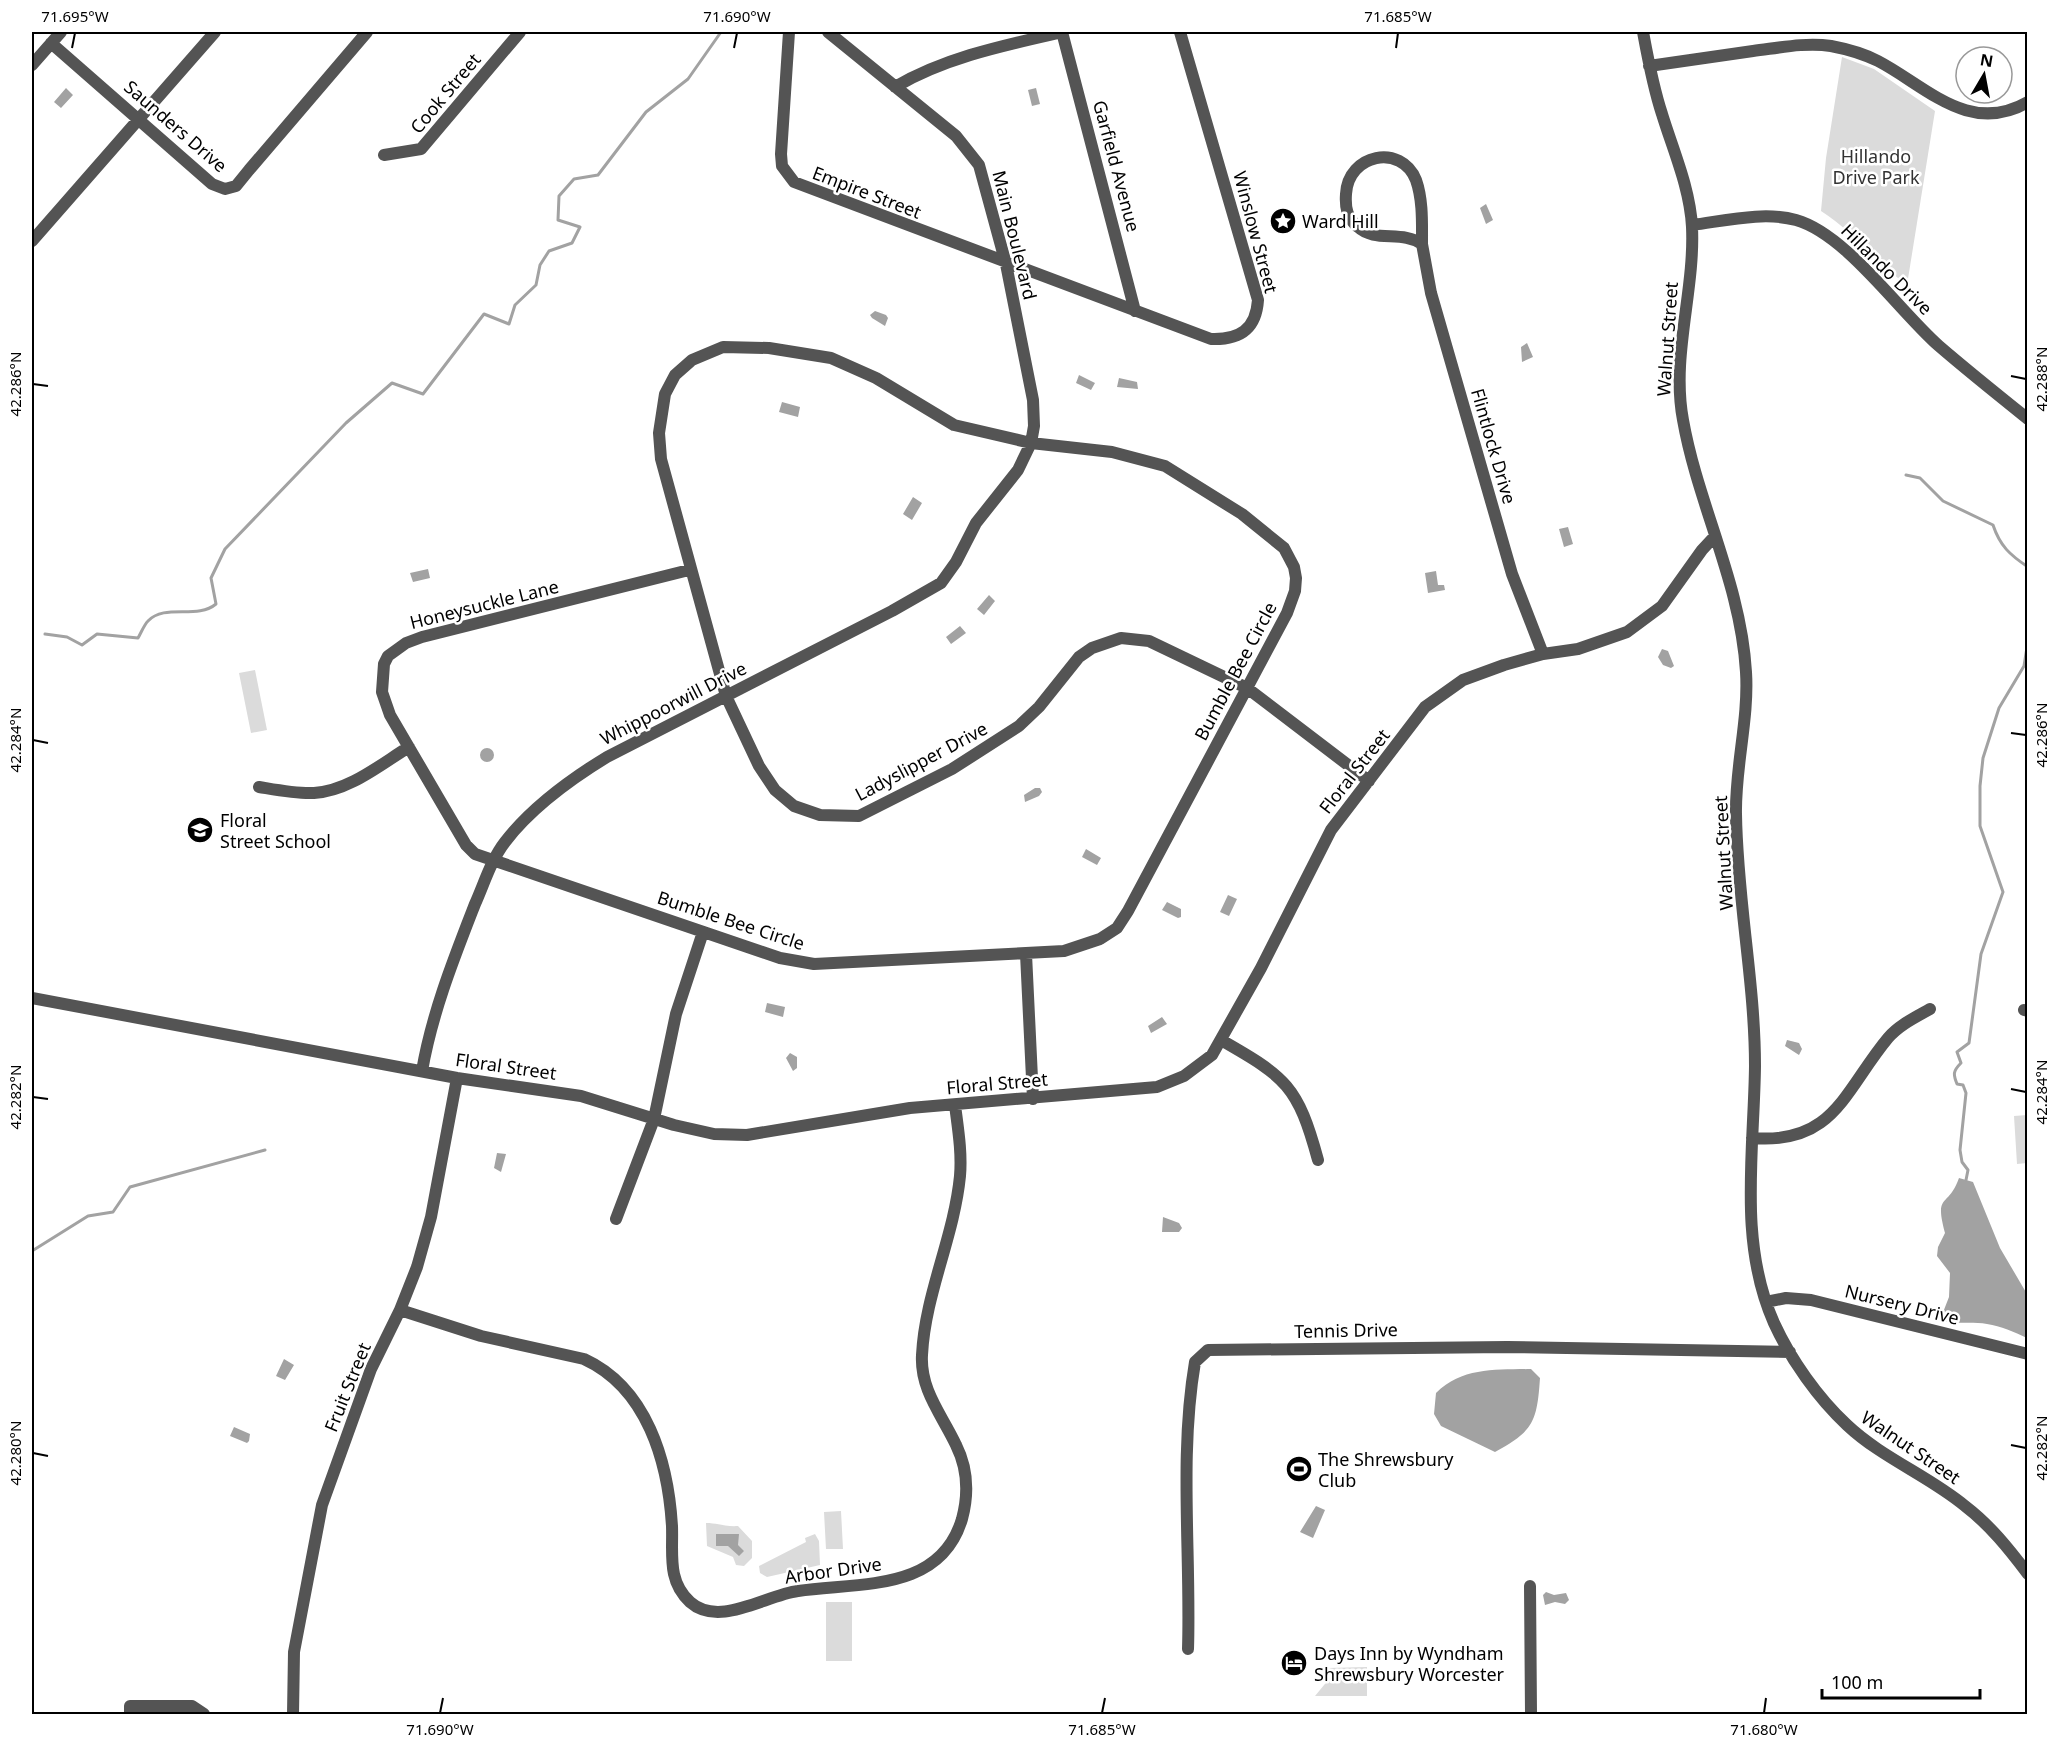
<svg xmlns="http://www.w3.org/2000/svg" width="2059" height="1746" viewBox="0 0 2059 1746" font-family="'Noto Sans',sans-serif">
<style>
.green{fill:#dbdbdb}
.water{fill:#a2a2a2}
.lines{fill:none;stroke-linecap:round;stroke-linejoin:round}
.stream{stroke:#a2a2a2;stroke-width:3}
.street{stroke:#545454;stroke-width:12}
.ticks{fill:none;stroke:#000;stroke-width:2}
.labels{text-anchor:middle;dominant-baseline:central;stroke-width:5;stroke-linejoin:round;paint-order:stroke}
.street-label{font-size:18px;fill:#000;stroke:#fff}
.park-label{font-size:18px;fill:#323232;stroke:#fff}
.poi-label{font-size:18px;fill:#000;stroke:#fff;text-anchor:start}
.neatline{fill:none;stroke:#000;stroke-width:2}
.ticks-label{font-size:15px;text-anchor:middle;fill:#000}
</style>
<rect width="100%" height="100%" fill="#fff"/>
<path class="green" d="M1842,57L1874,69L1935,111L1907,285C1876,262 1854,232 1821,211L1826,158Z
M255,670L267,730L251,733L239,673Z
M2027,1115V1163L2017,1164L2014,1116Z
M841,1511L843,1549H826L824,1512Z
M706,1523C718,1523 726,1527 738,1526L752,1541V1558L744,1566L736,1565L733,1557L707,1546Z
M815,1534L819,1541L820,1565L767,1577L760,1573L759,1566L806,1542L805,1538Z
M826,1602H852V1661H826Z
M1367,1667V1696H1315L1329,1679L1328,1668Z"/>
<path class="water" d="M66,88L73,95L61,108L54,102Z
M1036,88L1040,104L1032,106L1028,90Z
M1486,204L1493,220L1486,224L1480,208Z
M875,311L886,315L888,318L885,326L872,318L870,315Z
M1527,343L1533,357L1522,362L1521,347Z
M1079,375L1095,383L1091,390L1076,383Z
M1119,378L1137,382L1138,389L1117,387Z
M782,402L800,407L798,417L779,412Z
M913,497L922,503L912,520L903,514Z
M1568,527L1573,544L1564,547L1559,529Z
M428,569L430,578L413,582L410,573Z
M1436,571L1438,585H1444L1445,590L1428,593L1425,573Z
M989,595L995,601L984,615L977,609Z
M960,626L966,633L951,644L946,637Z
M1662,649L1668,651L1674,666L1671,668L1663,665L1658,657Z
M480 755a7 7 0 1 1 14 0a7 7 0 1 1-14 0Z
M1035,788H1040L1042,792L1039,796L1025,802L1024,795Z
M1086,849L1101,858L1097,865L1082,857Z
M1228,895L1237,899L1229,916L1220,912Z
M1167,902L1181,909V917L1178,918L1162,910Z
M767,1003L785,1007L783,1017L765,1012Z
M1162,1017L1167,1024L1151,1033L1148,1026Z
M1787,1040L1799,1043L1802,1049L1799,1055L1785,1046Z
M790,1053L797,1057V1068L793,1071L786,1058Z
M497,1153L506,1154L501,1172L494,1168Z
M1959,1178L1973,1182L2000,1248L2027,1294V1338C2014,1332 2001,1326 1987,1324C1971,1321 1954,1325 1940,1320L1949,1297L1950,1273L1937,1256L1938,1247L1945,1233C1934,1192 1948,1209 1959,1178Z
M1163,1217L1179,1223L1182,1228L1179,1232H1162Z
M284,1359L294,1365L285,1380L276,1376Z
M1531,1369L1540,1378C1537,1421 1534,1431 1495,1452L1441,1426L1434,1414L1436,1393C1463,1367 1495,1370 1531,1369Z
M234,1427L250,1434L249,1441L247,1443L230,1436Z
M1316,1506L1325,1510L1313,1538L1300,1532Z
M716,1534H739L738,1545L744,1551L739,1556L728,1546H716Z
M1546,1592L1554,1595L1566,1593L1569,1600L1565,1604L1555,1602L1545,1605L1543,1595Z"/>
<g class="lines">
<path class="stream" d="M1906,475L1920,478L1943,501L1993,525C2000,546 2010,555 2028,567
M2028,608V611
M45,634L67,637L82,645L97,634L138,638C141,633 144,625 148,621C165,603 197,620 216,604L211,578L225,549L346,423L392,383L423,394L484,314L509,324L515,305L536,285L540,265L549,251L572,243L580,227L558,220L559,196L574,179L598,175L646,112L688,79L721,32
M1966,1180L1968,1170L1962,1162L1960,1150L1966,1093L1963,1085L1957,1084C1953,1074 1953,1071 1961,1063L1957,1052L1969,1043L1981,954L2003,892L1980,826V786L1983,758L1999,708L2024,666L2028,641
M32,1251L88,1216L113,1212L130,1187L265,1150"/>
<path class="street" d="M789,32L781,154L782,166L794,182L1211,339C1239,340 1256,330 1258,300L1180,32
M1062,32L1135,311
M1643,32C1648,59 1653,87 1662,114C1673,150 1690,188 1692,227C1695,291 1671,356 1683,420C1698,505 1741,584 1746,672C1749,719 1735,767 1736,814C1737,899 1755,982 1755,1066C1754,1152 1738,1242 1774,1323C1791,1360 1818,1398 1847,1425C1882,1458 1929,1476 1965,1506C1990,1525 2009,1549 2028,1574
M51,43L212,184L225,189L236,186L249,170L367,32
M32,65L61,32
M1649,66C1684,61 1719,56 1753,51C1778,48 1806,42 1831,46C1847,49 1864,54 1878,61C1926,86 1969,136 2028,102
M895,87C946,57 1006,45 1063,32
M384,155L421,149L520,32
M1692,225C1724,221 1764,211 1796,220C1846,234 1899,311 1939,346C1968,371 1998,395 2028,419
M32,241L215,32
M1422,244C1422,223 1423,200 1416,180C1401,143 1348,154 1346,194C1345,208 1347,218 1358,227C1375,243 1402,230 1422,244L1431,293L1512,574L1543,654
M689,570L422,637L406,643L388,656L384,664L382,692L390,715L466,845L475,854L780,958L814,964L1064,951L1100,939L1117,928L1128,911L1247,688L1287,613L1295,591L1296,578L1294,567L1284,548L1242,514L1165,466L1112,452L1031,443L954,425L876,378L831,358L769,348L723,347L692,360L675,375L665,394L659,433L661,459L726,696L759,766L775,790L794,806L820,815L859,816L952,769L1019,726L1039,707L1079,657L1092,648L1121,638L1149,641L1247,688L1369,781
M259,787C277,790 297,794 314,793C349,791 381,764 409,747
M1026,954L1033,1099
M32,998L457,1078L581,1096L674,1125L714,1134L747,1135L910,1108L1157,1087L1184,1076L1212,1055L1261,968L1331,830L1425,707L1463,680L1504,665L1543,654L1578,649L1627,632L1662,606L1702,550L1715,536
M2024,1010L2028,1011
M1221,1040C1286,1077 1298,1086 1318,1160
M422,1071C432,1013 454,958 475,904C484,884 491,860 505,842C531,808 571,779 607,757L892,611L941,583L956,562L976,523L1018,470L1031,443L1034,426L1033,400L1006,264L979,165L956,136L828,32
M1752,1138C1834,1145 1844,1091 1888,1038C1899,1025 1916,1017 1930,1009
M616,1219L654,1119L676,1014L703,932
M1766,1302L1786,1298L1811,1300L2028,1354
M400,1310L481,1336L584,1359C647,1388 668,1461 672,1526C673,1554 667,1581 690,1602C719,1628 766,1595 798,1591C858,1582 940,1593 962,1519C969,1493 968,1469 956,1445C942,1415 920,1390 922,1355C925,1294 954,1237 960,1176C962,1152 958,1129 955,1105
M1530,1586L1531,1714
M1188,1649C1191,1554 1179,1456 1195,1362L1208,1350L1507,1347L1790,1352
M130,1714V1706H192L204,1714
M293,1714L294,1652L322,1505L371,1369L400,1310L417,1267L431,1217L457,1078"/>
</g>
<path class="ticks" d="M72,48L75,33M734,48L737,33M1396,48L1398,33M2011,376L2026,379M33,384L48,386M2011,733L2026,735M33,740L48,743M2011,1089L2026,1092M33,1097L48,1099M2011,1445L2026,1448M33,1453L48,1456M440,1713L443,1698M1102,1713L1105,1698M1764,1713L1766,1698"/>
<defs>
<symbol id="sight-disc" viewBox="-11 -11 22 22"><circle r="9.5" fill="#000" stroke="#fff"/><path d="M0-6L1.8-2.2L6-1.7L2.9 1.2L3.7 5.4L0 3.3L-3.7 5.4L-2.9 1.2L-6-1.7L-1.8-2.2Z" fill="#fff"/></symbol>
<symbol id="school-disc" viewBox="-11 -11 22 22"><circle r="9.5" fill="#000" stroke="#fff"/><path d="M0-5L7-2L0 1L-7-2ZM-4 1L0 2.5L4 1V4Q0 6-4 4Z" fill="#fff"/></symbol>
<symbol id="stadium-disc" viewBox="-11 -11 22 22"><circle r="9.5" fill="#000" stroke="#fff"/><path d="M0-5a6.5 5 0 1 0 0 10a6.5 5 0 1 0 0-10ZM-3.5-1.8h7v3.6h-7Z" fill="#fff"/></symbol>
<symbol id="hotel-disc" viewBox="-11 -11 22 22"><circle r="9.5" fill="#000" stroke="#fff"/><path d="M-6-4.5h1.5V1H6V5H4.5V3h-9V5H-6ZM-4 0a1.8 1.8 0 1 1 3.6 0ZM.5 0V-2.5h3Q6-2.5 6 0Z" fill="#fff"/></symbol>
</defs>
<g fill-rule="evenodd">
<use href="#sight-disc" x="1268" y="206" width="30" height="30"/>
<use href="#school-disc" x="185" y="815" width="30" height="30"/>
<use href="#stadium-disc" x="1284" y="1454" width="30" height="30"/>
<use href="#hotel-disc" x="1279" y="1648" width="30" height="30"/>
</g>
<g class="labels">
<g class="street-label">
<text transform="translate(445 93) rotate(-50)">Cook Street</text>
<text transform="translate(176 126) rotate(41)">Saunders Drive</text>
<text transform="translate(1117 166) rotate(75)">Garfield Avenue</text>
<text transform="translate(867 192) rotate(21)">Empire Street</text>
<text transform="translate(1256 232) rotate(75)">Winslow Street</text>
<text transform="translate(1015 235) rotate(76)">Main Boulevard</text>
<text transform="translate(1887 269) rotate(45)">Hillando Drive</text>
<text transform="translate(1667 339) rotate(-86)">Walnut Street</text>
<text transform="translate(1494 446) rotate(74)">Flintlock Drive</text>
<text transform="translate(484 604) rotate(-14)">Honeysuckle Lane</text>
<text transform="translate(1235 671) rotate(-62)">Bumble Bee Circle</text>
<text transform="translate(673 703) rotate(-27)">Whippoorwill Drive</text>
<text transform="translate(921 761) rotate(-28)">Ladyslipper Drive</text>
<text transform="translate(1354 771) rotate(-52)">Floral Street</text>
<text transform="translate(1723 853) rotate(-93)">Walnut Street</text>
<text transform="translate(731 920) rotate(18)">Bumble Bee Circle</text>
<text transform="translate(506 1066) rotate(8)">Floral Street</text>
<text transform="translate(997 1083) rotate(-5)">Floral Street</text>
<text transform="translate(1902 1304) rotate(14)">Nursery Drive</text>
<text transform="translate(1346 1330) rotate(-1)">Tennis Drive</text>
<text transform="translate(347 1387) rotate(-68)">Fruit Street</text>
<text transform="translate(1911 1447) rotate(34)">Walnut Street</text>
<text transform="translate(833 1570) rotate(-8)">Arbor Drive</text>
</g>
<g class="park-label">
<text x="1876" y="156">Hillando<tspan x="1876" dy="21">Drive Park</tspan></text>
</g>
<g class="poi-label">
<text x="1302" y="221">Ward Hill</text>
<text x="220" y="820">Floral<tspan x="220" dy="21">Street School</tspan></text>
<text x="1318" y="1459">The Shrewsbury<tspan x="1318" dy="21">Club</tspan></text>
<text x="1314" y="1653">Days Inn by Wyndham<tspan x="1314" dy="21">Shrewsbury Worcester</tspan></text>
</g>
</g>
<rect width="2059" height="1746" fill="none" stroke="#ffffff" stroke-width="66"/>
<g transform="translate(1984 75) rotate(10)"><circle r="28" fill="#ffffff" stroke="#999999" stroke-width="1.5"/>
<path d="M0-4.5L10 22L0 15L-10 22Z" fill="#000000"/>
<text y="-9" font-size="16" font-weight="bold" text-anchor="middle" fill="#000000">N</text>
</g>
<path d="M1822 1689v9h158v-9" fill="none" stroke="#000000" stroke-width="3"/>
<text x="1831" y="1689" font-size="18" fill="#000000" stroke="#ffffff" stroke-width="4.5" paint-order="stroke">100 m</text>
<rect x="33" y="33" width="1993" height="1680" class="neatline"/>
<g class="ticks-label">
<text x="75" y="22">71.695°W</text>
<text x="737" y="22">71.690°W</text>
<text x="1398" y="22">71.685°W</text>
<text transform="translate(2042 379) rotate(-90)" y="5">42.288°N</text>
<text transform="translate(16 384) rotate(-90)" y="5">42.286°N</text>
<text transform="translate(2042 735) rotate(-90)" y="5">42.286°N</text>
<text transform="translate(16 740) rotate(-90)" y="5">42.284°N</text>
<text transform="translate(2042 1092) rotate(-90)" y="5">42.284°N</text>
<text transform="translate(16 1097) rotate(-90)" y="5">42.282°N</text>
<text transform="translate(2042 1448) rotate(-90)" y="5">42.282°N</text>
<text transform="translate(16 1453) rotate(-90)" y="5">42.280°N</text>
<text x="440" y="1735">71.690°W</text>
<text x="1102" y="1735">71.685°W</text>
<text x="1764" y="1735">71.680°W</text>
</g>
</svg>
